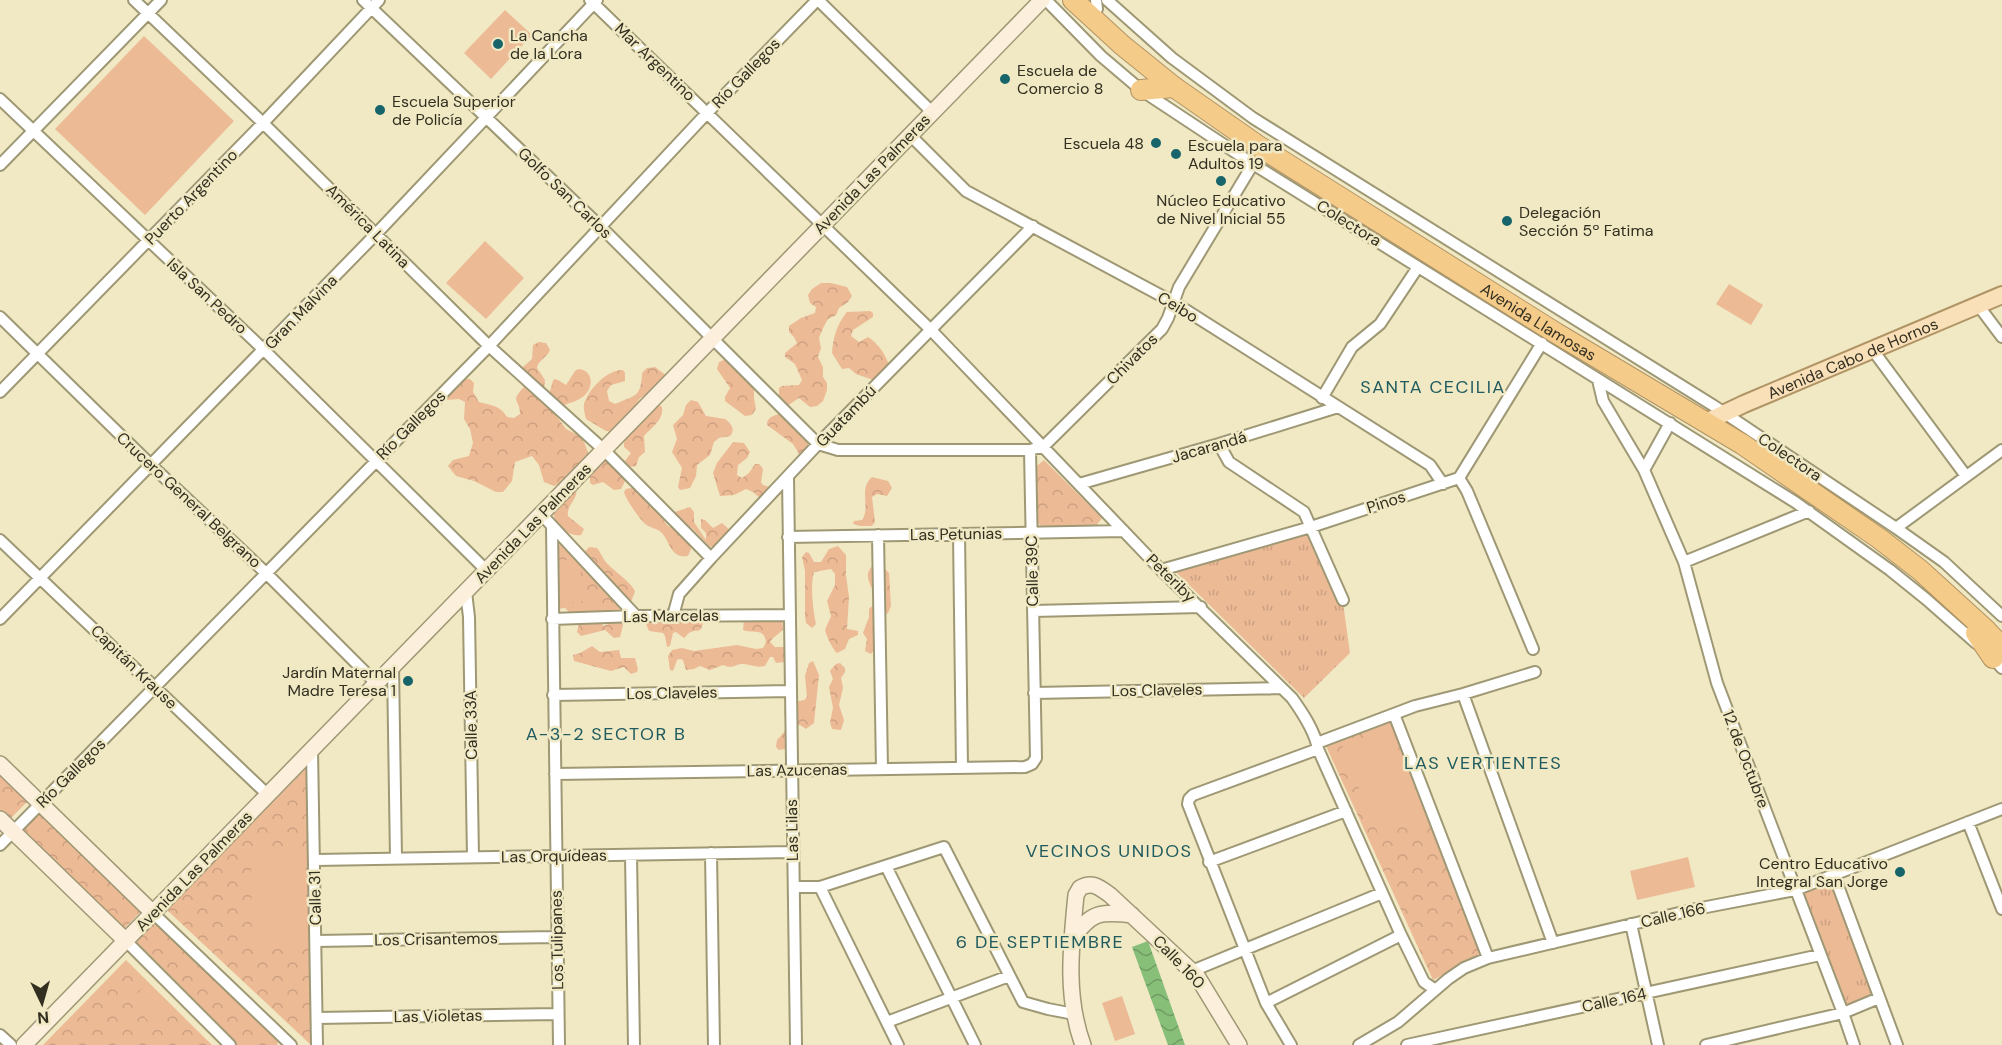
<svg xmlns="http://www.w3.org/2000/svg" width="2002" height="1045" viewBox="0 0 2002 1045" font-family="'DM Sans',sans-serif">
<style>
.grass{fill:url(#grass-tufts)}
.forest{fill:url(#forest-crowns)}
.pitch{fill:#edba96}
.water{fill:url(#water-waves)}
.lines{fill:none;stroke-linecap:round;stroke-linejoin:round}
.street-casing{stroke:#9f9875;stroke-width:14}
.secondary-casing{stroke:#9f9875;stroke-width:18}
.primary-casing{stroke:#b19465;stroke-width:20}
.highway-casing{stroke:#b19465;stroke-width:22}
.street{stroke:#fff;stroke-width:10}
.secondary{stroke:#fcefdc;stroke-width:15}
.primary{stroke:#f9e0b9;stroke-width:16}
.highway{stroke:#f5cb8a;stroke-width:20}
.poi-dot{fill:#17656a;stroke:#f0e9c4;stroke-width:2}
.labels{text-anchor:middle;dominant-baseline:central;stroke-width:5;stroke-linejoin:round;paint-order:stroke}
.poi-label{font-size:16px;fill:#322f21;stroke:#f0e9c4;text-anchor:start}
.street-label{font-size:16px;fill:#322f21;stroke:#f0e9c4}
.neighbourhood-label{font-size:18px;letter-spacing:1.5px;fill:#205b5f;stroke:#f0e9c4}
</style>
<defs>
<pattern id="grass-tufts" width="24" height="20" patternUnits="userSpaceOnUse" patternTransform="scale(1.5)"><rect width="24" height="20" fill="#edba96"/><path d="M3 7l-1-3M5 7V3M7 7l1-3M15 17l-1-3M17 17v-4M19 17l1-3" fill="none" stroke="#cca081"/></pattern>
<pattern id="forest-crowns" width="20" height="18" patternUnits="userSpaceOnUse" patternTransform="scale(1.5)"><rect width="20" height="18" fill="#edba96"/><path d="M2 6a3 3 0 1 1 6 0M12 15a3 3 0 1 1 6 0" fill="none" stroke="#cca081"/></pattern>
<pattern id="water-waves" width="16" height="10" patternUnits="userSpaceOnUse" patternTransform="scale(1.5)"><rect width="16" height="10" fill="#87bf79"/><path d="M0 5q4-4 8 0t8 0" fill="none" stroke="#6f9c63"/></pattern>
</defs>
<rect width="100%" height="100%" fill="#f0e9c4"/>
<path class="grass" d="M1314,531L1342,596L1350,653L1304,698L1175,571Z
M1833,878L1876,997L1845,1009L1801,891Z"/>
<path class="forest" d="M821,283H831L847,287L852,296L848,302L839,308L836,315L828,319L823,328L819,338L821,348L818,357L823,367V377L827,383V390L823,401L817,406L810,407L799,398L787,406L779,400V388L782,386L799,385L802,380L795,364L785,357V353L797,343L794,337L789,332V326L801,318L815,313L816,307L810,303L808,295L812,289Z
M870,311L873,313V317L853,330L851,336L859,342L868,337C879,344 886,355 890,368L876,381L856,374L849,368L842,369L832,353C833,337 837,324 847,312Z
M539,342L546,343L550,350C547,358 538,360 537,368L545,380L544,390L550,407L566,429L578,435L584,442L590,457L561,483L554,486L544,482L539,465L532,456L515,462L512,481L503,492H496L474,481L456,476L448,466L453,460L469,456L473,443L470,429L464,419L465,402L459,399L446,400L445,398L460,379H470L474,383L473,392L479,402C490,405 500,405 507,417L514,418L520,414C520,398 509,403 524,387L523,367L532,359L533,345Z
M726,359L754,379V398L756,409L752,415L745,416L725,401V397L730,388L717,369L719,362Z
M655,367L667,376L658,393C637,397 641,396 632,413C628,420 620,426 614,432L606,431L586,419C585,414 583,409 584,404C588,390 607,369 623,370L625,373V381L611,385L607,391L609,401L615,404C636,395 641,397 642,373L647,368Z
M578,369C593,370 594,386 585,395C579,401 569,403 562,406L548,394C552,389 551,384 554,379L558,380L566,385L575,371Z
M691,400L698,402L706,416L725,419C731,423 736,430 730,436L719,438L714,442L710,455L697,465L696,476L690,488L680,490L678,487L682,468L672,452L677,439L673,425L683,415L686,405Z
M659,405L662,407C664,420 652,427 644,436L645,452L639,457L636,466L628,467L625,461L631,453L624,447V443L631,423L649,415L652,408Z
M786,412L798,416L809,427L807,441L809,448L803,455L799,454L793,444L767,425C767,415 778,415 786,412Z
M733,442L744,443L750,452L747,458L738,465L737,475L742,478L749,473L755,464H759L763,469L761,482L763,485L773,488L761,499L753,492L746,489L734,495L720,496L713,473L717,463Z
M604,457L628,475L621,489L614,490L603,482L593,485L590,483V473Z
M1044,460L1102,518L1096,526L1042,527L1035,520L1033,469Z
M872,477L888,481L892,488L887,496L877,494L872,497L875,522L872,526H860L853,524L854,521L862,520C871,508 858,489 872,477Z
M637,487L668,526C680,531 688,536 691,549L688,556C671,559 670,542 662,533C657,528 650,528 645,524C639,518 626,500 624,492L626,489Z
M576,488C579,499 566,505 568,516L584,529L581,535C568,537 555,525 553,512Z
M690,507L694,512V522L706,540V533L701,528V519L705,520L713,528L722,523L731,531L716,548L709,546L692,528L676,522L672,513Z
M565,542L607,581V574L600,570L584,553L589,547L597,548C600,552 602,556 605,561C612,570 633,583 635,592L626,613L569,612L565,608L556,609V547Z
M838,546L846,555V575L849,597L847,629L858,631V635L849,639L845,649L837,653C833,650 826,635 825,630L831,616L827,601L835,585V574L831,569L814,572C810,586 813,610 816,624L812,628L806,623L805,616V571L802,557L806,552L809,553L814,562H821L829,549Z
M874,565L884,568L889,573L891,606L888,613L879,619L877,647L871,654L865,651L867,639L863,633L869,617V609L876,602C876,589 859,576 874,565Z
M773,616L782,617L783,630L772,639L770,642L775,647H786L788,657L784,662L776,663L773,657H770L765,666C756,668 752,665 744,664C734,663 735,670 723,665L710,670L700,666L694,669L686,670L683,660L680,659L677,660L673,671L670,670L668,656L672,650L682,648L694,651L737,645L756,649L763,648L766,642C764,627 753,634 743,630L744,619H754L763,622Z
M601,617L603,626L609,624L614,619H621L623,625L620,637L614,638L605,630L581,636L577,632L580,619Z
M687,618L692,621L701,619L703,622C701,635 697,628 689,633C687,634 686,637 684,638L676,632L673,633L670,646L667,647L665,636L663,633L649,631L646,624C660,616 671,623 687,618Z
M592,646L600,652L619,650L621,658H635L638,669L637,672L631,674L624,667L611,671L574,661L573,655L580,653Z
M813,661L819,675L814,723L806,729L800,725L797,726L794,736L785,749L779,750L776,747L777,740C792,723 786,731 784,711L790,703L804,700L807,697L805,676L809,663Z
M840,663L845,668V672L841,678L843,688L839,705L844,720L841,730L832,729L830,722L833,708L829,687L833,679L830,671L836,664Z
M1392,722L1483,954L1433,980L1326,746L1383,723Z
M307,767L311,1045L167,910Z
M0,770L30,799L9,820L0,811Z
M43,808L145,907L123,930L21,831Z
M158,922L280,1036L277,1045H237L135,946L143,929Z
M126,960L212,1045H43Z"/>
<path class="pitch" d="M505,10L532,35L491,79L464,53Z
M144,36L234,121L145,215L55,129Z
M485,241L524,278L486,319L446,283Z
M1729,284L1763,305L1751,325L1716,304Z
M559,560H580L582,602L560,603Z
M1389,727L1426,817L1379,836L1342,747Z
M305,853L307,946L252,947L251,854Z
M1688,857L1695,887L1637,900L1630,871Z
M1841,925L1860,973L1842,979L1824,932Z
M144,987L172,1014L157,1029L129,1002Z
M1122,996L1135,1034L1115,1041L1102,1003Z"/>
<path class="water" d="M1148,941L1185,1045H1168L1132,947Z"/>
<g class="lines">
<defs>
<path id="street" d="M134,0L263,123L489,346L604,450L711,558
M363,0L601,227L818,444L838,450H1030L1044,446L1162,329L1168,318L1179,287L1253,164
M590,0L930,329L1161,570L1292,698C1302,712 1315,731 1318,749L1401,935L1424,982L1434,989
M818,0L932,112
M1046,0L1101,56L1141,90L1253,164L1795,502L1890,570L1926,599L1976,643
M1096,0L1097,9
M1107,0L1172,58L1253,118L1714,406L1896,528L1944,562L2002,616
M0,99L264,350L487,571
M910,135L966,191L1173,302L1430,465L1443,484
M0,165L161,0
M1978,305L2002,337
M0,317L151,465L267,574L377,684
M1872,349L1966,476
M1598,380L1603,401L1644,470L1684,562L1717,683L1843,1013L1854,1045
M0,392L263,123L379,0
M1322,398L1352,347L1380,324L1418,267
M1219,444L1229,462L1304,512L1343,600
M1644,470L1670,423
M788,477L796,1045
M1459,478L1467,491L1533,649
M1079,484L1219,444L1338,407
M542,515L636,616
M552,527L559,1045
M1896,528L2002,450
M959,534L962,768
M878,535L882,769
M788,537L1124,531
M0,540L268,795
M1684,562L1809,511
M1161,570L1311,527L1459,478L1542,343
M466,592L469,617L473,857
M1033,611L1201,607
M673,616L679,594L711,558L818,444L1033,226
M0,619L376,234L597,0
M552,619L636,616L789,615
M1990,655L2002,668
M393,667L396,858
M1034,693L1280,688
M1463,694L1553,943
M553,695L790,691
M1394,714L1488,958
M1317,743L1415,706L1463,694L1535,672
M312,750L317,1045
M555,774L1025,767L1032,764L1036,758L1030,450
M1968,822L2002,909
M0,845L489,346L707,113L817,0
M711,853L714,1045
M631,855L634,1045
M315,860L793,852
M1209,862L1346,811
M886,866L975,1045
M1834,875L1897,1045
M794,887H820L898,1045
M820,887L944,847L1023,1002L1048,1009L1074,1014
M153,913L291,1045
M1631,924L1658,1045
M126,941L230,1045
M316,941L557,937
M1192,971L1382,893
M1266,1003L1401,935
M317,1018L558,1014
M887,1022L1009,976
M0,1035L11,1045
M1291,1045L1266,1003L1188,804L1189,799L1193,795L1318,749
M1359,1045L1398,1022L1448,979L1464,968L1488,958L1696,909L1795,890L2002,809
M1407,1045L1820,955
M1706,1045L1843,1013L1879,998"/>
<path id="secondary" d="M0,764L153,913
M0,819L126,941
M1072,939C1091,912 1100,911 1132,915
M24,1045L1042,0
M1083,1045C1065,996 1071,946 1076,895L1080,888C1092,881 1099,887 1110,895L1197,976L1239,1045"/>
<g id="primary">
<path id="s1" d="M1706,422L1744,404L2002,295"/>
</g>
<g id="highway">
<path id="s2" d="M1073,0L1122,45L1174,87L1257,145L1556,333L1742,444L1880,539L1920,570L1987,631L2002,647"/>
<path d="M1141,90L1174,87"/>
<path d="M1976,633L1993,658"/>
</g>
</defs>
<use href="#street" class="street-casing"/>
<use href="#secondary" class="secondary-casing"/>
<use href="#primary" class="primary-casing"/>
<use href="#highway" class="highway-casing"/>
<use href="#street" class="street"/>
<use href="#secondary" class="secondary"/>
<use href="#primary" class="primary"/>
<use href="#highway" class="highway"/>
</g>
<g class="poi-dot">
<circle cx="498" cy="44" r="6"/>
<circle cx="1005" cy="79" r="6"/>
<circle cx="380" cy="110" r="6"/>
<circle cx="1156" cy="143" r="6"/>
<circle cx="1176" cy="154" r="6"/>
<circle cx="1221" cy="181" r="6"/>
<circle cx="1507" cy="221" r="6"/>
<circle cx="408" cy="681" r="6"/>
<circle cx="1900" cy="872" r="6"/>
</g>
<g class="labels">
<g class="poi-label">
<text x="510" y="35">La Cancha<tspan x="510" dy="18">de la Lora</tspan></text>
<text x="1017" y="70">Escuela de<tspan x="1017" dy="18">Comercio 8</tspan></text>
<text x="392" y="101">Escuela Superior<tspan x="392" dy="18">de Policía</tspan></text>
<text x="1144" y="143" text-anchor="end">Escuela 48</text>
<text x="1188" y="145">Escuela para<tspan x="1188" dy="18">Adultos 19</tspan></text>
<text x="1221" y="200" text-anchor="middle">Núcleo Educativo<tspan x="1221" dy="18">de Nivel Inicial 55</tspan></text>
<text x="1519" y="212">Delegación<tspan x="1519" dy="18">Sección 5º Fatima</tspan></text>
<text x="396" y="672" text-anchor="end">Jardín Maternal<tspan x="396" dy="18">Madre Teresa 1</tspan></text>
<text x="1888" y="863" text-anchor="end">Centro Educativo<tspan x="1888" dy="18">Integral San Jorge</tspan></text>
</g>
<g class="street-label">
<text transform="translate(655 62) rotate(44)">Mar Argentino</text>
<text transform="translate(746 73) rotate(-46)">Río Gallegos</text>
<text transform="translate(872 174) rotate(-46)">Avenida Las Palmeras</text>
<text transform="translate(565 193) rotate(44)">Golfo San Carlos</text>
<text transform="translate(191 197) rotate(-46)">Puerto Argentino</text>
<text transform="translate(1349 223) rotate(32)">Colectora</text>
<text transform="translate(368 226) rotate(45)">América Latina</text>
<text transform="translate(207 296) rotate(43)">Isla San Pedro</text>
<text transform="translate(1178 307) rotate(31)">Ceibo</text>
<text transform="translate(301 312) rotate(-46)">Gran Malvina</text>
<text stroke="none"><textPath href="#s2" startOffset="567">Avenida Llamosas</textPath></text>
<text stroke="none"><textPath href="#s1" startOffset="160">Avenida Cabo de Hornos</textPath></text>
<text transform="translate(1132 359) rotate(-45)">Chivatos</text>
<text transform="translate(846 416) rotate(-46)">Guatambú</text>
<text transform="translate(411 425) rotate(-45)">Río Gallegos</text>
<text transform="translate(1209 447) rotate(-16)">Jacarandá</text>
<text transform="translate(1790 457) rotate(34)">Colectora</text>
<text transform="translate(189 500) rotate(43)">Crucero General Belgrano</text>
<text transform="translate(1386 502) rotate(-18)">Pinos</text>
<text transform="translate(533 523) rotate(-46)">Avenida Las Palmeras</text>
<text transform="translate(956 534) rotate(-1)">Las Petunias</text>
<text transform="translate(1032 571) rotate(-91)">Calle 39C</text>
<text transform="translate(1171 578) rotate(44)">Peteriby</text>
<text transform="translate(671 616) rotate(-1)">Las Marcelas</text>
<text transform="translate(134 667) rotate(44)">Capitán Krause</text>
<text transform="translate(1157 690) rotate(-1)">Los Claveles</text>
<text transform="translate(672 693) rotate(-1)">Los Claveles</text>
<text transform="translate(471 725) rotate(-91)">Calle 33A</text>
<text transform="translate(1746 759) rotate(69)">12 de Octubre</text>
<text transform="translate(797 770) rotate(-1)">Las Azucenas</text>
<text transform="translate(71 773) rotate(-45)">Río Gallegos</text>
<text transform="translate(792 830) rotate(-91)">Las Lilas</text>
<text transform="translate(554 856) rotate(-1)">Las Orquídeas</text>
<text transform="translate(194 871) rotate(-46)">Avenida Las Palmeras</text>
<text transform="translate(315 898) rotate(-91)">Calle 31</text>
<text transform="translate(1673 915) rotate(-13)">Calle 166</text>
<text transform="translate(436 939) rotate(-1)">Los Crisantemos</text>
<text transform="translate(557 940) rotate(-91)">Los Tulipanes</text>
<text transform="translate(1179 962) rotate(46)">Calle 160</text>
<text transform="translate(1614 1000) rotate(-12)">Calle 164</text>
<text transform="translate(438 1016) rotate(-1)">Las Violetas</text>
</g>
<g class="neighbourhood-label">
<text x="1433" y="387">SANTA CECILIA</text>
<text x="606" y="734">A-3-2 SECTOR B</text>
<text x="1483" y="763">LAS VERTIENTES</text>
<text x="1109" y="851">VECINOS UNIDOS</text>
<text x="1040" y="942">6 DE SEPTIEMBRE</text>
</g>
</g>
<g transform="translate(42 1003) rotate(175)" stroke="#f0e9c4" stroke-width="4.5" paint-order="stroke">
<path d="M0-4.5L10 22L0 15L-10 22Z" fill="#322f21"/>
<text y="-9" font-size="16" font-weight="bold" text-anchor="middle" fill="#322f21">N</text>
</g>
</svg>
